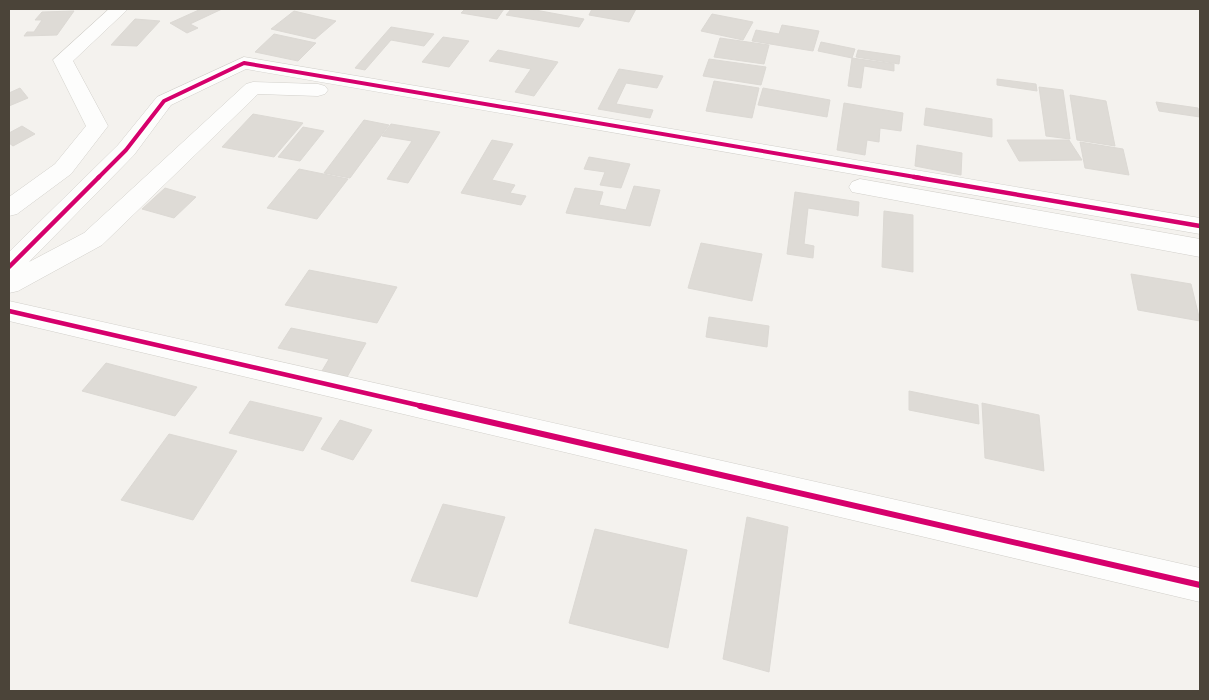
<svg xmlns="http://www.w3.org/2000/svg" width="1209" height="700" viewBox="0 0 1209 700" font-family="Mulish,sans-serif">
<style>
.building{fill:#dedbd6;stroke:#dcd9d4}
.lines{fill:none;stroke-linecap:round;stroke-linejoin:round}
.minor-casing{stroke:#d2d0cb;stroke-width:1}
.minor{fill:#fdfdfc;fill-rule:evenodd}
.cycleway-far2-casing{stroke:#fff;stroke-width:6}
.cycleway-far1-casing{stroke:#fff;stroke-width:8}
.cycleway-casing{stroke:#fff;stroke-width:9}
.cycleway-far2{stroke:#d6006c;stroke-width:4}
.cycleway-far1{stroke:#d6006c;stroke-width:4.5}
.cycleway{stroke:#d6006c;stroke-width:6}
</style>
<rect width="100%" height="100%" fill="#f4f2ee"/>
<path class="building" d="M201,9H222L190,24L198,28L187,33L170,23Z
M465,9H504L497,19L461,13Z
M511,9H530L584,19L579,27L506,15Z
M592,9H636L629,22L589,15Z
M74,11L57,35L24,36L27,32H34L42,20H35L42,12Z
M294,11L336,21L315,39L271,29Z
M712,14L753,22L743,40L701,31Z
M135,19L160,21L137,46L111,45Z
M782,25L819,31L813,51L752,41L756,30L779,34Z
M391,27L434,34L424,46L391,40L365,70L355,68Z
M274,34L316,43L298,61L255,52Z
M443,37L469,41L449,67L422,62Z
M720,38L769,45L764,64L714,57Z
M821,42L855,49L852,58L818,51Z
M498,50L558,62L534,96L515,92L531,69L489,61Z
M858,50L900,56L899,64L856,57Z
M852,58L894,64V71L864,66L861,88L848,86Z
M709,59L766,67L761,85L703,76Z
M619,69L663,76L657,88L626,83L616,104L653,110L650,118L598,109Z
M997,79L1036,84L1037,91L997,85Z
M714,81L759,88L752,118L706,111Z
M1039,87L1063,90L1070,139L1046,136Z
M20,88L28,98L9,106V93Z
M763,88L830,100L827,117L758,105Z
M1070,95L1106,101L1115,146L1077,140Z
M1156,102L1198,108L1200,117L1159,111Z
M844,103L903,113L901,131L880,128L879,142L867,140L865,155L837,150Z
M926,108L992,119V137L924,125Z
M253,114L303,123L274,157L222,147Z
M364,120L389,125L350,178L324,173Z
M391,124L440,132L408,183L387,179L412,141L382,136Z
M22,126L35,134L13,146L9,143V133Z
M303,127L324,131L300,161L278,157Z
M492,140L513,144L492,180L515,185L510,193L526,196L521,205L461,193Z
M1007,140H1069L1082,160L1019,161Z
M1080,142L1123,149L1129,175L1085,168Z
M917,145L962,153L961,175L915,166Z
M589,157L630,164L621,188L600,185L605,172L584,169Z
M299,169L348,179L317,219L267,208Z
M634,186L660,190L650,226L566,213L575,188L603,192L599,205L626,210Z
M165,188L196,197L174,218L142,209Z
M795,192L859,202L858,216L808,208L804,244L814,246L813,258L787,254Z
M884,211L913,215V272L882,267Z
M701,243L762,254L752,301L688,288Z
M309,270L397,287L377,323L285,305Z
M1131,274L1191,284L1200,321L1138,310Z
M709,317L769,326L767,347L706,337Z
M291,328L366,343L342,386L316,381L329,359L278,348Z
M106,363L197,387L175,416L82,391Z
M909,391L978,405L979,424L909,410Z
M250,401L322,418L303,451L229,433Z
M982,403L1039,415L1044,471L985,458Z
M340,420L372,430L353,460L321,449Z
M169,434L237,451L193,520L121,500Z
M443,504L505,517L477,597L411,581Z
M747,517L788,527L769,672L723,659Z
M595,529L687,550L668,648L569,623Z"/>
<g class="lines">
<defs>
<path id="minor" d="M109,9H128L73,61L108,126L71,174L17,214L9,216V197L55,164L86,126L53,60Z
M244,57L1200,218V234L246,69L171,105L134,155L29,262L84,233L246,84L253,82L318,84L325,86L328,90L325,94L318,96L258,94L102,245L18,291L9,293V252L118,145L157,97Z
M860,179L1200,239V257L852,192L849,187L852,182Z
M9,301L1200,568V602L9,321Z"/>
</defs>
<use href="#minor" class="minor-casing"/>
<use href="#minor" class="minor"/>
<defs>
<path id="cycleway-far2" d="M98,178L126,150L164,101L244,63L921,178"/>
<path id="cycleway-far1" d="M914,177L1200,226
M9,267L99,177
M9,311L426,407"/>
<path id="cycleway" d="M420,406L1200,585"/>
</defs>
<use href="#cycleway-far2" class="cycleway-far2-casing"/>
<use href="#cycleway-far1" class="cycleway-far1-casing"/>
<use href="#cycleway" class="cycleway-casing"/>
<use href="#cycleway-far2" class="cycleway-far2"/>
<use href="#cycleway-far1" class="cycleway-far1"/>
<use href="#cycleway" class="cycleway"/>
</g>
<rect width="1209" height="700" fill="none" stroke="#4b4439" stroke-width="20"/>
</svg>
